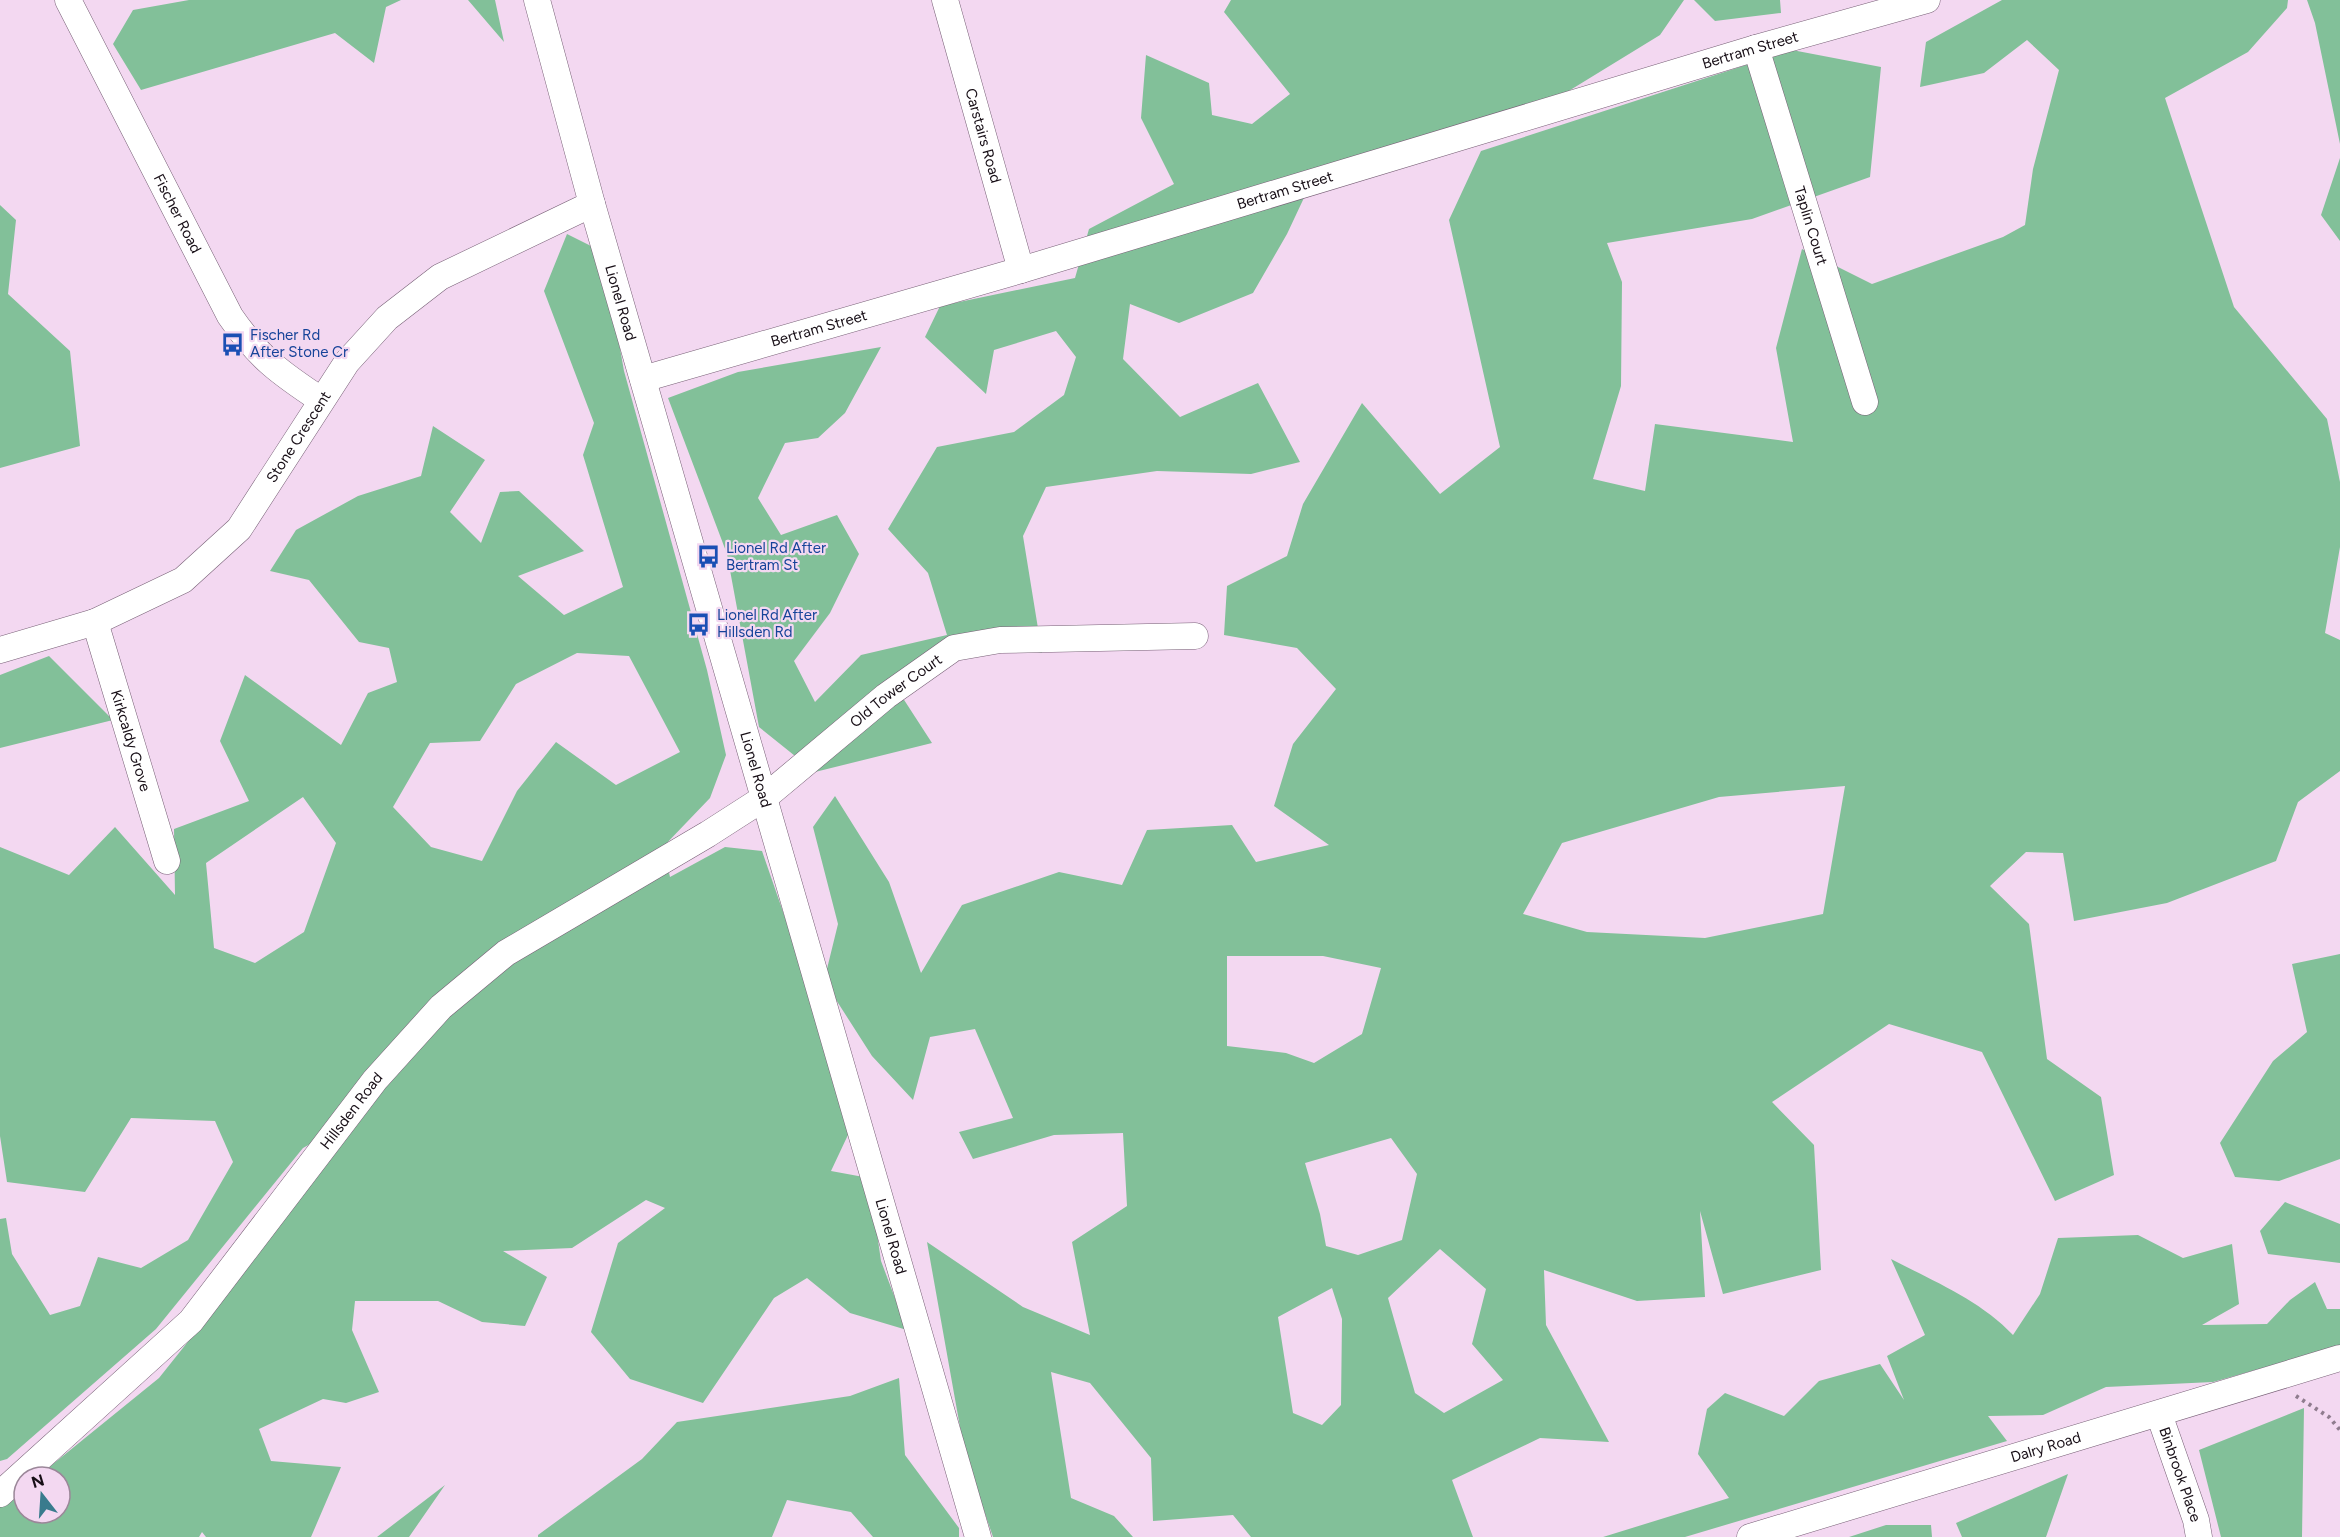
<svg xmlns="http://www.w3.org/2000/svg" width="2340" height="1537" viewBox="0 0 2340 1537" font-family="Figtree,sans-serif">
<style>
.green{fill:#82c099;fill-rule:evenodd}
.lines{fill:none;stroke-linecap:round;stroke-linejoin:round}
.minor-casing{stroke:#776076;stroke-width:27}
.path{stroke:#8f7c8e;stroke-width:4;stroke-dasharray:3 4.5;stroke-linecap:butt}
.minor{stroke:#fff;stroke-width:26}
.labels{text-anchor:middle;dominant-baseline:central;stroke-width:4.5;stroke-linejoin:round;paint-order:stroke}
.street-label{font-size:15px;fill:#170e16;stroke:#f3d8f1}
.transit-label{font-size:15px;fill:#164399;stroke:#f3d8f1;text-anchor:start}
</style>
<rect width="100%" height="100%" fill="#f3d8f1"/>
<path class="green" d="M189,0H401L386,7L374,63L335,33L141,90L113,44L133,10Z
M468,0H495L504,42Z
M1231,0H1684L1660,35L1567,92L1318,168L1287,234L1253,293L1179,323L1130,304L1123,359L1180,417L1258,383L1300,462L1251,474L1157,471L1046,487L1023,536L1042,653L964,637L897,689L932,743L815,772L759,727L727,554L668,398L738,372L881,347L845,413L818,438L785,443L758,498L781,535L837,515L859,554L830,613L794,661L815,702L861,655L947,635L928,573L888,529L937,447L1014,432L1064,395L1076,357L1056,331L994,350L986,394L925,337L940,306L1075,278L1089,229L1174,184L1141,118L1146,55L1209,83L1212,115L1252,124L1290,94L1224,12Z
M1694,0H1780L1781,13L1715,21Z
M2002,0H2288L2287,8L2248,52L2165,98L2234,307L2327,419L2340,482V547L2325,633L2340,640V771L2298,802L2276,861L2167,903L2074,921L2063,853L2026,852L1990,886L2029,924L2047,1059L2101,1097L2114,1175L2055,1201L1982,1052L1889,1024L1772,1102L1814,1145L1821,1270L1723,1294L1700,1211L1705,1297L1637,1301L1544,1270L1546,1325L1609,1442L1540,1438L1452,1480L1473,1537H1251L1233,1515L1153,1521L1151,1458L1090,1383L1051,1372L1071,1498L1114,1516L1133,1537H993L965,1455L927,1242L1023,1307L1090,1335L1072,1242L1127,1206L1123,1133L1054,1135L973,1159L959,1132L1013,1118L975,1029L930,1037L913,1100L872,1056L824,981L838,924L813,827L835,796L889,882L921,973L962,905L1059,872L1122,885L1147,830L1232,825L1256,862L1329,845L1274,806L1293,744L1336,689L1297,648L1224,635L1227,586L1287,556L1303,504L1362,403L1440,494L1500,447L1449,220L1481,151L1792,50L1881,67L1870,177L1752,219L1607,243L1622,282L1621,386L1593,479L1645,491L1655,424L1793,442L1776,348L1802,249L1872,284L2003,237L2025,225L2033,169L2059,70L2027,40L1984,73L1920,87L1926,42ZM1845,786L1823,914L1705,938L1587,932L1523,914L1562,843L1719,797ZM1227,956H1323L1381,968L1362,1034L1314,1063L1286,1053L1227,1046ZM1391,1138L1417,1174L1402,1240L1358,1255L1326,1246L1320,1214L1305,1163ZM1440,1249L1486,1289L1472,1344L1503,1380L1444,1413L1415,1393L1388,1298ZM1332,1288L1342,1319L1341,1405L1322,1425L1293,1413L1278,1317Z
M2307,0H2340V144L2315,23Z
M2340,158V241L2321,215Z
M0,205L16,220L8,294L70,351L80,446L0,468Z
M567,234L603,252L624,371L707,670L726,755L710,798L663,847L670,877L725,847L762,851L855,1120L831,1171L869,1178L881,1261L907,1330L850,1313L807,1278L774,1298L703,1403L630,1379L591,1332L618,1243L665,1208L646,1200L572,1248L503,1251L547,1277L525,1326L482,1322L438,1301H355L352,1330L379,1392L346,1403L323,1399L259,1429L271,1461L341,1467L311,1537H206L202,1532L199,1537H0V1507L24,1488V1513H60V1477H37L159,1378L230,1289L352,1121L303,1148L156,1329L7,1459L0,1461V1219L6,1218L12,1254L50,1315L80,1306L98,1257L141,1268L188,1240L233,1162L215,1121L131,1118L85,1192L7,1182L0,1136V847L69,875L115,827L175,895L174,829L249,801L220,741L245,675L341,745L368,693L397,682L389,648L359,642L309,580L270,571L296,530L358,496L421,476L433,426L485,460L450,512L481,543L500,492L519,491L584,551L518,576L564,615L623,587L583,455L594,423L544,291ZM577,653L629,656L680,752L616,785L556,742L517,791L482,861L431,847L393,807L430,743L480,741L516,684ZM303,797L336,843L304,932L255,963L214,948L206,863Z
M49,656L113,720L0,748V675Z
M2340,954V1159L2279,1181L2235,1177L2220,1143L2273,1061L2307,1032L2292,964Z
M2285,1202L2340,1224V1263L2268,1254L2260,1231Z
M2138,1235L2183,1258L2232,1244L2239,1304L2202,1325L2267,1324L2290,1300L2315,1282L2327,1309H2340V1346L2213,1382L2106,1387L2043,1415L1988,1416L2007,1441L1685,1537H1603L1729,1498L1698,1454L1707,1409L1725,1393L1784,1416L1819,1381L1880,1364L1904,1400L1887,1356L1925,1335L1891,1259C1933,1281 1980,1300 2013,1335L2040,1294L2058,1238Z
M899,1378L905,1455L959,1528V1537H873L851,1512L787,1500L772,1537H538V1535L642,1459L677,1422L850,1396Z
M2304,1408L2302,1537H2221L2199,1450Z
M2068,1474L2046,1537H1962L1956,1523Z
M445,1485L409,1537H377Z
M1886,1525H1931L1932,1537H1849Z"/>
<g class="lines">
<defs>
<g id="minor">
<path id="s1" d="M68,0L230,316C258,357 280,373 321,400"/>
<path id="s2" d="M537,0L592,204L978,1537"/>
<path id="s3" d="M945,0L1021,270"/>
<path id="s4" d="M1756,48L1865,402"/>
<path id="s5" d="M643,379L1021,270L1756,48L1927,0"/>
<path id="s6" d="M95,622L167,861"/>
<path id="s7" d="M0,650L95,622L183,580L239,529L347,362L387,318L440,277L592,204"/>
<path id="s8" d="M2159,1414L2196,1520L2199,1537"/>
<path id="s9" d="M0,1494L191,1321L375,1080L441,1007L506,953L708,834L764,798L886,696L954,648L1000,640L1195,636"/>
<path id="s10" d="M1750,1537L2340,1358"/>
</g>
</defs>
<use href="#minor" class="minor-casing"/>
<path class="path" d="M2296,1396L2329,1417L2340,1430"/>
<use href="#minor" class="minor"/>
</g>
<defs>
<symbol id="bus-bare" viewBox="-9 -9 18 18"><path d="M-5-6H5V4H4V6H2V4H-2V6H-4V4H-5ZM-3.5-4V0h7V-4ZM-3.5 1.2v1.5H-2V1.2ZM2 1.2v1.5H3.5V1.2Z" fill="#1a4fb4" stroke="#f3d8f1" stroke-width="2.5" paint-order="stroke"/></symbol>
</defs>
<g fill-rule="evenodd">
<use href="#bus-bare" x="216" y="328" width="33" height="33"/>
<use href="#bus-bare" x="692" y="540" width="33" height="33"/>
<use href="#bus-bare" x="682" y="608" width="33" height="33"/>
</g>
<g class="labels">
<g class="street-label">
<text stroke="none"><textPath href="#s5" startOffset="1155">Bertram Street</textPath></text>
<text stroke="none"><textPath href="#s3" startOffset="141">Carstairs Road</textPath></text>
<text stroke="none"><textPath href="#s5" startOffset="669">Bertram Street</textPath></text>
<text stroke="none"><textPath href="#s1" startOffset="240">Fischer Road</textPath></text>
<text stroke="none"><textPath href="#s4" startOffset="186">Taplin Court</textPath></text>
<text stroke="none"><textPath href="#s2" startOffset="314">Lionel Road</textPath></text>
<text stroke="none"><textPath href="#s5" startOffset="183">Bertram Street</textPath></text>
<text stroke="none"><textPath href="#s7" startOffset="382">Stone Crescent</textPath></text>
<text stroke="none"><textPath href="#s9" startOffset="1215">Old Tower Court</textPath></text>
<text stroke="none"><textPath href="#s6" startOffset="124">Kirkcaldy Grove</textPath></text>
<text stroke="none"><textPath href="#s2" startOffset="800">Lionel Road</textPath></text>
<text stroke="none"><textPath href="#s9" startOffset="522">Hillsden Road</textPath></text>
<text stroke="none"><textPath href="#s2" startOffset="1286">Lionel Road</textPath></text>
<text stroke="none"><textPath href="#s10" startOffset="309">Dalry Road</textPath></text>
<text stroke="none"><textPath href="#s8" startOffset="64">Binbrook Place</textPath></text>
</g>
<g class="transit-label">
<text x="250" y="335">Fischer Rd<tspan x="250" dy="17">After Stone Cr</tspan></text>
<text x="726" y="548">Lionel Rd After<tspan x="726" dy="17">Bertram St</tspan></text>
<text x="717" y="615">Lionel Rd After<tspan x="717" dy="17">Hillsden Rd</tspan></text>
</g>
</g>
<g transform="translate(42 1495) rotate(343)"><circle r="28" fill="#f3d8f1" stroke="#9b8799" stroke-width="1.5"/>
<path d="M0-4.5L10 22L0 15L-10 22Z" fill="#397b8d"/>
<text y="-9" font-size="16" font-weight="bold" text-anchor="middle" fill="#170e16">N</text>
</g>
</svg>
